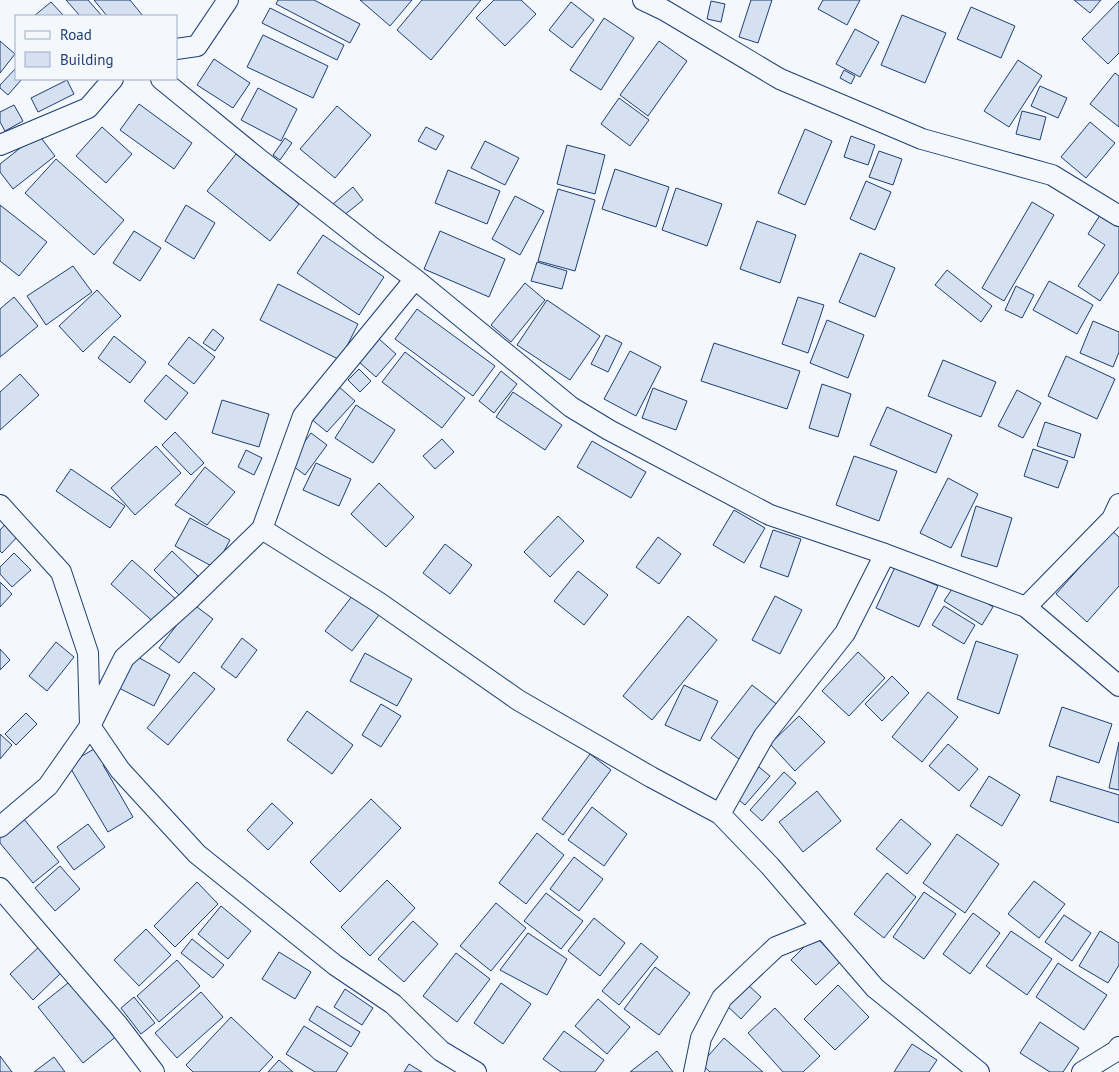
<svg xmlns="http://www.w3.org/2000/svg" width="1119" height="1072" viewBox="0 0 1119 1072" font-family="'PT Sans',sans-serif">
<style>
.building{fill:#d5e0f0;stroke:#1d3f73}
.lines{fill:none;stroke-linecap:round;stroke-linejoin:round}
.street-casing{stroke:#1d3f73;stroke-width:22}
.street{stroke:#f4f7fb;stroke-width:20}
</style>
<rect width="100%" height="100%" fill="#f4f7fb"/>
<path class="building" d="M66,0H88L102,16H80Z
M94,0H130L143,16H107Z
M278,0H314L360,24L350,43L276,4Z
M360,0H412L390,26Z
M422,0H481L431,60L397,30Z
M494,0H521L536,14L505,46L476,18Z
M751,0H772L758,43L739,37Z
M823,0H860L847,25L818,9Z
M1074,0H1101L1090,13Z
M711,1L725,4L721,22L707,19Z
M1119,1V53L1108,64L1082,39Z
M51,2L64,16H34Z
M571,2L594,20L572,48L549,30Z
M971,7L1015,26L1001,58L957,39Z
M270,8L344,45L337,60L262,23Z
M902,15L946,33L925,83L881,65Z
M604,18L634,38L601,90L570,70Z
M855,29L879,42L860,77L836,64Z
M263,35L328,66L313,98L247,67Z
M0,41L15,54L0,73Z
M659,41L687,61L648,116L620,95Z
M214,59L250,83L233,108L197,85Z
M1018,60L1042,76L1009,127L984,111Z
M16,68V79H22L8,95L0,88V85Z
M844,70L855,76L851,84L840,78Z
M1115,73L1119,76V127L1090,104Z
M67,80L74,94L38,112L31,98Z
M1040,86L1067,98L1058,118L1031,106Z
M258,88L297,109L281,141L241,120Z
M619,98L649,120L630,146L601,124Z
M139,104L192,143L174,169L120,130Z
M14,105L23,121L5,131L0,122V112Z
M337,106L371,135L335,178L300,149Z
M1022,111L1046,117L1040,140L1016,134Z
M1090,122L1115,143L1086,178L1061,157Z
M102,127L132,154L106,183L76,156Z
M426,127L444,136L436,150L418,141Z
M805,129L832,141L805,205L778,193Z
M38,134L55,156L13,189L0,172V164Z
M851,136L875,145L868,165L844,157Z
M285,138L292,143L280,160L273,155Z
M485,141L519,158L505,185L471,168Z
M567,145L605,155L595,194L557,184Z
M879,151L902,159L893,185L869,177Z
M236,154L299,204L270,241L207,191Z
M56,159L124,220L94,255L25,193Z
M615,169L669,187L656,227L602,209Z
M448,170L500,191L487,224L435,203Z
M866,181L891,192L875,230L850,219Z
M353,187L363,200L343,216L333,204Z
M676,188L722,204L707,246L662,230Z
M558,189L595,200L575,271L538,261Z
M515,196L544,211L520,255L492,239Z
M1032,202L1054,215L1004,301L982,288Z
M0,205L47,242L19,276L0,261Z
M186,205L215,223L194,259L165,241Z
M1102,212L1119,223V272L1100,301L1078,286L1105,245L1088,234Z
M757,221L796,235L780,283L740,269Z
M134,231L161,248L140,281L113,263Z
M440,231L505,259L489,297L424,269Z
M323,235L384,277L359,315L297,273Z
M860,253L895,268L875,317L839,302Z
M537,262L567,271L562,289L531,281Z
M73,266L92,292L46,325L27,296Z
M947,270L992,306L981,322L935,285Z
M1049,281L1093,305L1077,334L1033,310Z
M525,283L545,300L511,342L491,325Z
M278,284L358,324L340,360L260,320Z
M1016,286L1034,295L1022,318L1005,310Z
M97,290L121,316L83,352L59,326Z
M14,297L38,326L0,357V309Z
M798,297L824,305L808,353L782,344Z
M547,300L600,336L570,380L517,345Z
M417,309L495,366L473,396L395,339Z
M827,320L864,335L848,378L810,363Z
M1093,321L1119,332V352L1113,367L1080,353Z
M213,329L224,338L215,351L203,343Z
M606,335L622,343L608,372L591,364Z
M114,336L146,362L130,383L98,358Z
M189,337L215,357L194,384L168,364Z
M379,339L396,354L376,377L359,362Z
M714,343L800,371L787,409L701,381Z
M630,351L661,367L636,416L604,399Z
M405,352L465,398L442,428L382,382Z
M1066,356L1115,379L1097,419L1048,396Z
M943,360L996,382L981,417L928,396Z
M359,369L371,381L360,392L348,380Z
M501,371L517,384L494,413L479,401Z
M20,374L39,395L0,430V392Z
M166,375L188,393L166,420L144,401Z
M822,384L851,394L838,437L809,428Z
M338,386L355,401L327,432L310,418Z
M653,388L687,401L676,430L642,418Z
M1017,390L1041,403L1023,438L998,426Z
M513,392L562,425L545,450L496,417Z
M222,400L269,414L259,447L212,433Z
M356,405L395,430L373,463L335,438Z
M887,407L952,435L936,473L870,445Z
M1045,422L1081,434L1074,458L1037,446Z
M175,432L204,463L191,475L162,445Z
M311,433L327,445L305,475L289,463Z
M442,439L454,452L435,469L423,456Z
M592,441L646,472L631,498L577,467Z
M156,446L181,473L135,515L111,488Z
M1033,449L1068,461L1058,488L1024,476Z
M246,450L262,458L254,475L238,467Z
M854,456L897,471L879,521L836,505Z
M316,463L351,479L339,506L303,490Z
M205,467L235,492L207,525L175,505Z
M71,469L125,506L110,528L56,491Z
M948,478L978,494L951,548L920,533Z
M379,483L414,517L386,547L351,514Z
M976,506L1012,518L997,567L961,556Z
M734,510L765,528L744,563L713,545Z
M558,516L584,541L550,577L524,552Z
M190,518L230,540L215,568L175,546Z
M9,520L22,532L2,553L0,551V530Z
M773,530L801,539L788,577L760,567Z
M1112,531L1119,537V586L1087,622L1056,594Z
M658,537L681,554L659,584L636,567Z
M445,544L472,565L450,594L423,573Z
M172,551L198,576L179,595L154,570Z
M14,553L31,570L12,587L0,574V567Z
M132,560L178,601L157,625L111,584Z
M895,567L938,586L919,627L876,608Z
M578,571L608,595L584,625L554,601Z
M0,582L12,594L0,607Z
M956,583L993,607L982,625L944,601Z
M356,591L382,611L352,651L325,631Z
M775,596L802,610L780,654L752,640Z
M193,604L213,619L179,663L159,648Z
M944,606L975,625L964,644L932,625Z
M688,616L717,640L652,720L623,696Z
M242,638L257,650L236,678L221,667Z
M976,641L1018,655L999,714L957,699Z
M56,642L74,657L47,691L29,676Z
M0,649L10,660L0,670Z
M858,652L885,678L849,716L822,691Z
M365,653L412,679L397,706L350,681Z
M136,656L170,675L154,706L119,688Z
M194,672L215,689L168,745L147,728Z
M892,676L909,693L882,721L865,704Z
M684,685L718,701L700,741L665,725Z
M752,685L779,706L739,759L711,738Z
M928,692L958,717L922,762L892,737Z
M381,704L401,716L381,747L362,735Z
M1062,707L1112,724L1099,763L1049,746Z
M307,711L353,745L332,774L287,740Z
M26,713L37,724L16,745L5,734Z
M799,716L825,742L795,771L770,744Z
M0,734L12,745L0,759Z
M1119,742V790L1109,788Z
M948,744L978,769L959,791L929,766Z
M101,745L110,760L103,765L133,817L108,832L68,764Z
M590,754L611,770L563,835L542,819Z
M759,767L770,776L745,805L734,796Z
M784,772L796,783L762,821L750,810Z
M989,776L1020,795L1002,826L970,806Z
M1057,776L1119,795V823L1050,801Z
M817,791L841,821L803,852L779,822Z
M371,799L401,828L340,892L310,862Z
M272,803L293,823L268,850L247,830Z
M592,807L627,834L604,866L568,840Z
M23,818L59,862L33,883L0,843V836Z
M901,819L931,844L907,874L876,849Z
M88,824L105,847L74,870L57,847Z
M537,833L564,855L526,904L499,883Z
M957,834L999,864L965,913L923,883Z
M574,857L603,879L579,911L550,889Z
M60,866L80,889L55,911L35,888Z
M887,873L916,897L884,938L854,914Z
M387,880L415,908L370,956L341,927Z
M1034,881L1065,904L1039,938L1008,914Z
M197,882L218,904L175,947L154,926Z
M924,892L956,914L924,959L893,937Z
M546,893L583,921L561,949L524,921Z
M496,903L526,928L491,971L460,946Z
M221,906L251,931L228,959L198,934Z
M973,913L1000,933L970,974L943,954Z
M1064,915L1091,933L1072,961L1045,942Z
M594,918L625,943L600,976L568,951Z
M413,921L438,944L404,982L378,959Z
M146,929L171,955L139,986L114,960Z
M1011,931L1052,959L1027,995L986,966Z
M1100,931L1119,943V965L1108,983L1079,966Z
M528,933L567,959L547,995L500,970Z
M815,936L840,962L816,985L791,960Z
M192,939L224,965L213,978L181,953Z
M641,943L658,957L619,1005L602,991Z
M40,946L63,971L33,1000L10,974Z
M279,952L311,972L295,999L262,979Z
M456,953L490,979L457,1022L423,996Z
M177,960L200,986L159,1022L137,996Z
M1058,963L1107,995L1084,1030L1036,997Z
M655,967L690,993L659,1035L624,1009Z
M73,979L118,1035L83,1063L38,1007Z
M745,982L761,997L741,1019L725,1004Z
M501,983L531,1004L503,1044L474,1023Z
M838,985L869,1017L835,1050L804,1019Z
M345,989L373,1008L362,1025L334,1007Z
M201,992L223,1017L177,1058L155,1033Z
M134,997L155,1023L141,1034L121,1008Z
M598,999L630,1027L607,1054L575,1026Z
M317,1006L360,1032L351,1047L309,1020Z
M775,1008L820,1056L803,1072H783L748,1033Z
M231,1017L273,1057L259,1072H193L186,1065Z
M1040,1022L1079,1048L1063,1072H1050L1020,1053Z
M304,1026L348,1053L336,1072H315L286,1054Z
M564,1031L604,1060L595,1072H561L543,1059Z
M724,1038L763,1072H710L701,1064Z
M912,1044L937,1060L929,1072H894Z
M657,1051L673,1072H630Z
M0,1056L12,1072H0Z
M54,1057L65,1072H34Z
M279,1060L293,1072H268Z
M409,1064L422,1072H404Z"/>
<g class="lines">
<defs>
<path id="street" d="M643,0L664,10L780,79L922,139L1052,175L1119,216
M176,49L197,46L228,0
M161,79L259,159L369,245L415,279L571,407L609,430L770,515L885,554L1026,607L1119,686
M0,145L88,108L113,79
M0,505L61,572L88,653L90,726L120,770L197,854L335,965L393,1004L441,1051L476,1072
M262,529L378,602L518,700L651,777L720,814L770,866L875,988L979,1072
M1026,607L1112,519L1119,504
M720,814L764,736L845,633L885,554
M0,827L48,786L90,726L124,658L189,600L262,529L303,416L415,279
M0,888L118,1025L154,1072
M694,1072L701,1038L722,998L776,947L823,928
M1082,1072L1116,1051L1119,1047"/>
</defs>
<use href="#street" class="street-casing"/>
<use href="#street" class="street"/>
</g>
<rect x="15" y="15" width="162" height="65" fill="#f4f7fb" stroke="#9eadc5"/>
<rect x="25" y="31" width="25" height="8" fill="#f4f7fb" stroke="#9eadc5"/>
<text x="60" y="40" font-size="15" fill="#1d3f73">Road</text>
<rect x="25" y="52" width="25" height="15" fill="#d5e0f0" stroke="#9eadc5"/>
<text x="60" y="65" font-size="15" fill="#1d3f73">Building</text>
</svg>
